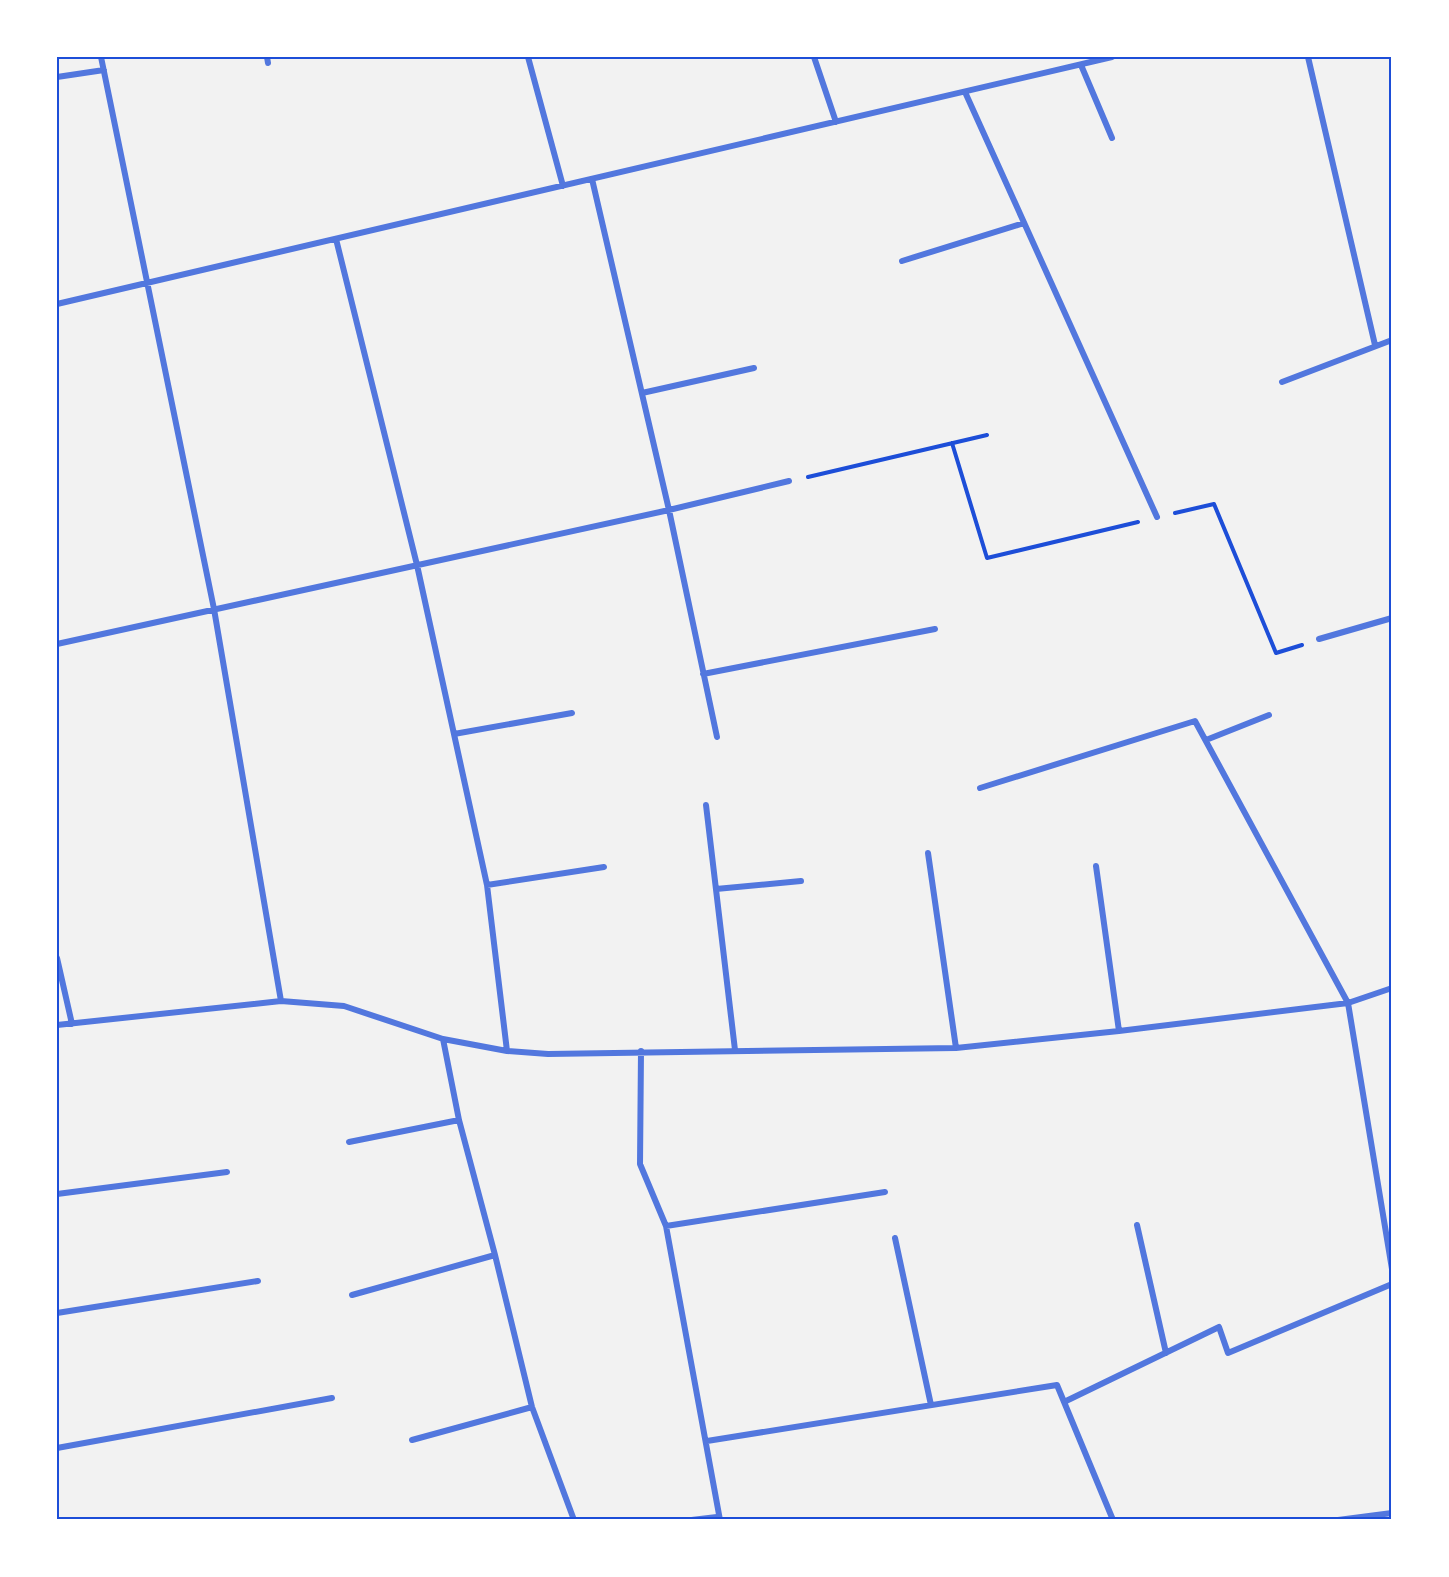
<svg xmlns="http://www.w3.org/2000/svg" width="1449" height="1577" viewBox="0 0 1449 1577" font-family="Mulish,sans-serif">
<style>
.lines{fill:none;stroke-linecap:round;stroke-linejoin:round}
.path{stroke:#1d4ed8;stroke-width:4}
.service{stroke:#5277de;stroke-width:4.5}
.minor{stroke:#5277de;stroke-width:6}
.neatline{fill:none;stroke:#1d4ed8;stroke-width:2}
</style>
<rect width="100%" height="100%" fill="#f2f2f2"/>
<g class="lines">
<path class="path" d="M952,443L987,558L1138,522
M808,477L987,435
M1175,513L1214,504L1276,653L1302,645"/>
<path class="service" d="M685,1520L719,1516"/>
<path class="minor" d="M101,57L214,609L281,1001
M267,57L268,63
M528,57L563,186
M814,57L836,122
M1308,57L1375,345
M1081,65L1112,138
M57,77L104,70
M965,92L1157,517
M592,179L669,510L717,737
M336,239L417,565L487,885L507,1051
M902,261L1024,223
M57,304L1112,57
M1282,382L1392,340
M642,393L754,368
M1319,639L1392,618
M57,644L669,510L789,481
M703,674L935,629
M454,734L572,713
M1206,740L1269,715
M980,788L1195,721L1348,1003L1392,1269
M706,805L735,1050
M928,853L956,1048
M1096,866L1119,1031
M487,885L604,867
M716,889L801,881
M57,958L72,1024
M57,1025L281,1001L344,1006L443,1039L507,1051L548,1054L956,1048L1119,1031L1348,1003L1392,988
M443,1039L459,1120L495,1255L532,1407L574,1520
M641,1051L640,1164L666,1226L720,1520
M349,1142L459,1120
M57,1194L227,1172
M1137,1225L1166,1353
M666,1226L885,1192
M895,1238L931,1405
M352,1295L495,1255
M57,1313L258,1281
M1064,1402L1219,1327L1228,1353L1392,1284
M412,1440L532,1407
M707,1441L1057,1385L1113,1520
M57,1448L332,1398
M1338,1520L1392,1513"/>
</g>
<rect width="1449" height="1577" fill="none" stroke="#ffffff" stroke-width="117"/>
<rect x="58" y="58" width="1332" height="1460" class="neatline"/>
</svg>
